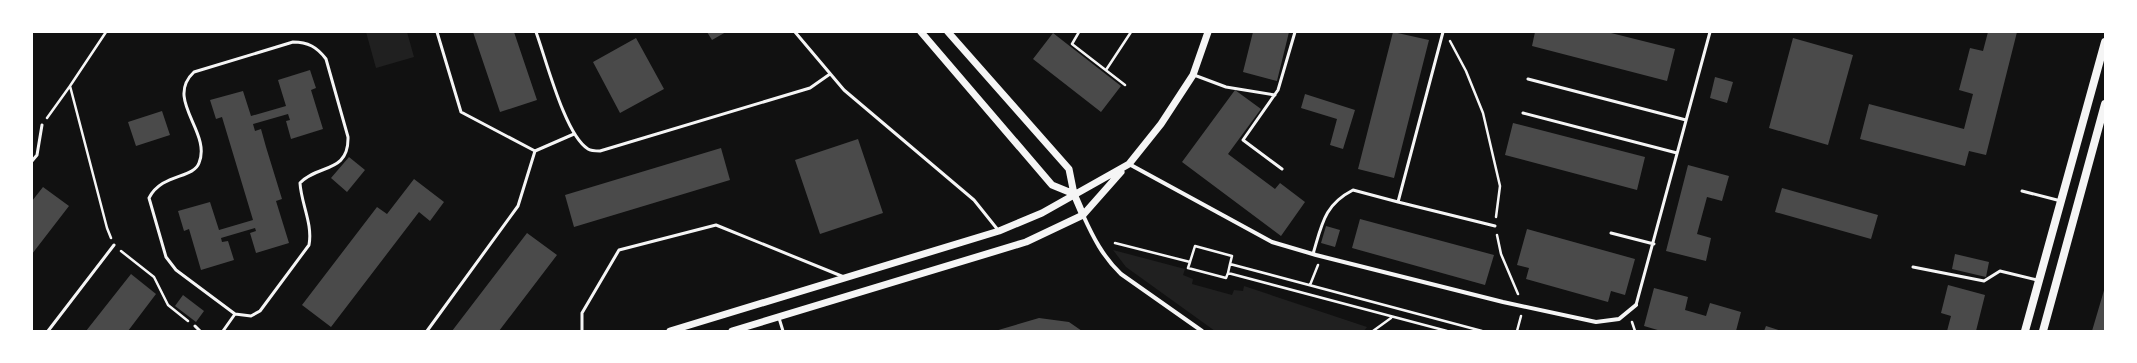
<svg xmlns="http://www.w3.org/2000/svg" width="2137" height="363" viewBox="0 0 2137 363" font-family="Barlow,sans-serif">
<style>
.green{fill:#202020}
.building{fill:#4a4a4a}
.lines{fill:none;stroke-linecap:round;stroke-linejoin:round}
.path{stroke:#f5f5f5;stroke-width:2.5}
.service{stroke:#f5f5f5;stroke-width:3}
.minor{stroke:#f5f5f5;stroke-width:4}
.tertiary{stroke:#f5f5f5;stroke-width:7}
.secondary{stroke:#f5f5f5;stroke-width:8}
</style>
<rect width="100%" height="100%" fill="#111"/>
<path class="green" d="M366,32H407L414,57L376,68Z
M1113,250L1185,269L1183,275L1193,279L1192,284L1232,295L1234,290L1243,291L1244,286L1367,327L1364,331H1215L1126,267Z"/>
<path class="building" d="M473,32H514L537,100L500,112Z
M707,32H726L712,40Z
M1253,32H1289L1277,81L1243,72Z
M1393,32L1429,40L1394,178L1358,169Z
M1535,32H1607L1675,49L1667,81L1532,46Z
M1988,32H2017L1986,155L1969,151L1965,166L1860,139L1869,104L1964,129L1973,94L1959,90L1970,48L1983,51Z
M1053,33L1121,86L1101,112L1033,59Z
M636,38L664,89L620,113L593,62Z
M1793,38L1853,55L1828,145L1769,128Z
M310,70L316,88L311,90L323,129L291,139L286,121L290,120L288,114L253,124L255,131L261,129L266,147L282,199L276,201L289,243L256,253L250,233L256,231L255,228L221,238L222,242L228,241L234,260L201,270L189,229L184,231L178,211L210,202L219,230L253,220L222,117L216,119L210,100L243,91L251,116L286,106L278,80Z
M1715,77L1733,82L1727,103L1710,98Z
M1235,90L1261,109L1228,154L1275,189L1280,183L1305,202L1281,236L1182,162Z
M1305,94L1355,110L1343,149L1330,145L1337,119L1301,108Z
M162,111L170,135L136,146L128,122Z
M1513,123L1645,157L1637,190L1505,155Z
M858,139L883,213L820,234L795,160Z
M721,148L730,180L574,227L565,195Z
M349,157L365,170L347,192L331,178Z
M1688,165L1729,176L1722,201L1707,197L1697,234L1711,238L1706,261L1666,251Z
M414,179L444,202L430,221L419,212L331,327L302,305L377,207L387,214Z
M43,187L69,206L32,254V201Z
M1782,188L1878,215L1871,239L1775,212Z
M1360,219L1494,255L1485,285L1352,248Z
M1326,226L1340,230L1335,247L1321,243Z
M1527,229L1635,259L1625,295L1611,291L1608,302L1526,279L1529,268L1517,265Z
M527,233L557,255L499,331H452Z
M1955,254L1989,262L1986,277L1952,269Z
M131,274L156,294L128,331H86Z
M1948,285L1985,295L1976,331H1947L1951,316L1941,313Z
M2105,287V331H2092Z
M1654,288L1688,297L1685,310L1706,316L1710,303L1741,312L1736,331H1661L1644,326Z
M183,295L204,311L196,322L175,306Z
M1039,318L1069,322L1082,331H995Z
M1766,326L1782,331H1764Z"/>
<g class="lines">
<path class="path" d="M106,32L70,86L107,228L111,238
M1079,32L1072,44L1125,85
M1450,41L1466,71L1483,113L1500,186L1496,217
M1106,70L1131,32
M47,118L70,86
M1497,235L1501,254L1518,294
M1115,243L1190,262L1188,268L1226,278L1228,273L1447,331
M121,251L154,277L168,305L188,321
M1190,262L1195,246L1232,256L1230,264L1482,331
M1228,273L1230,264
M1310,285L1318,265
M1632,322L1635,331
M1373,331L1391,318
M1517,331L1521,316"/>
<path class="service" d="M536,32C546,59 565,135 588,149C591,151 596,151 600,151L810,88L830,74
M795,32L844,90L974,200L998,230
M293,42C308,42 317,47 326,59L348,137C349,174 317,164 300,183C301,203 313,224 309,245L260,311L251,316L235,314L176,270L166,257L149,198C162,173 193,179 199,163C212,132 164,100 194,72Z
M1194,75L1226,87L1275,95
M1528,79L1686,120
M1523,113L1677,153
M535,151L574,134
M32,161L37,155L42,125
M1282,169L1243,140L1278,90L1295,32
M2022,191L2061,201
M1398,202L1495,226
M1611,233L1654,244
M1313,254C1322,224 1324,205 1353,190L1398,202L1443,32
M1913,267L1984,281L2000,271L2037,280
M1636,305L1710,32
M779,318L783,331
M195,326L200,331
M48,331L114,245
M223,331L235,314
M427,331L518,206L535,151L461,112L437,32
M582,331V313L619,250L716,225L844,277"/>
<path class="minor" d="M1129,164L1272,242L1316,255L1503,302L1596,322L1619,319L1636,305
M1083,215C1093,237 1103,257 1121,274L1202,331"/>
<path class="tertiary" d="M921,32L1052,185L1074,194
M948,32L1069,169L1074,194L1083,215
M670,331L999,231L1042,213L1129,164L1161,124L1193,75L1208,32
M732,331L1026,242L1083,215L1121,172"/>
<path class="secondary" d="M2025,331L2105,42
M2043,331L2105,104"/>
</g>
<rect width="2137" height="363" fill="none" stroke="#ffffff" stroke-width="66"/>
</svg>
